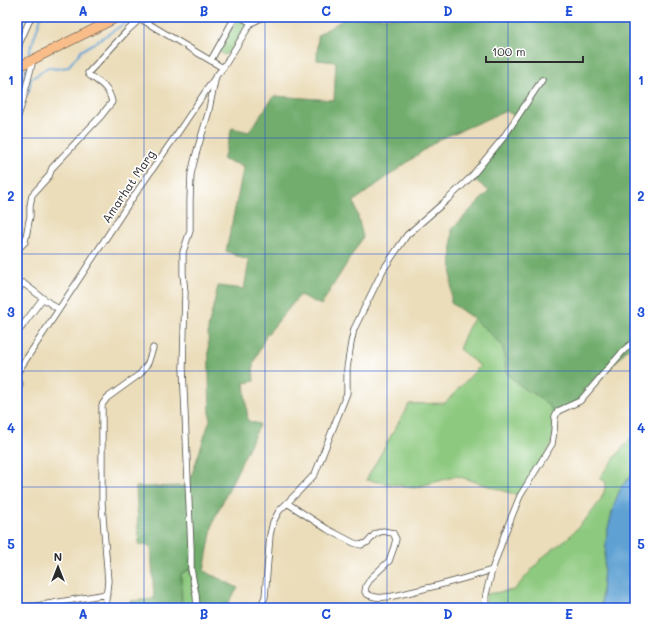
<svg xmlns="http://www.w3.org/2000/svg" width="652" height="625" viewBox="0 0 652 625" font-family="Mali,sans-serif">
<style>
.green{fill:#8dc97f;stroke:#5c7a55}
.forest{fill:#72ad6e;stroke:#4e6c4c}
.water{fill:#5fa1d3;stroke:#45667f}
.lines{fill:none;stroke-linecap:round;stroke-linejoin:round}
.stream{stroke:#5fa1d3;stroke-width:2}
.minor-casing{stroke:#484640;stroke-width:7}
.primary-casing{stroke:#484640;stroke-width:10}
.minor{stroke:#fff;stroke-width:5.5}
.primary{stroke:#f8bd89;stroke-width:9}
.grid{fill:none;stroke:#1d4ed8;stroke-width:1;stroke-opacity:0.55}
.labels{text-anchor:middle;dominant-baseline:central;stroke-width:3.5;stroke-linejoin:round;paint-order:stroke}
.street-label{font-size:12px;fill:#2b2b2b;stroke:#fff}
.neatline{fill:none;stroke:#1d4ed8;stroke-width:1.5}
.grid-label{font-size:13px;text-anchor:middle;font-weight:bold;fill:#1d4ed8}
</style>
<rect width="100%" height="100%" fill="#fff"/>
<filter id="ink" filterUnits="userSpaceOnUse"><feTurbulence type="fractalNoise" baseFrequency=".025" numOctaves="2"/><feDisplacementMap in="SourceGraphic" scale="8" xChannelSelector="R" yChannelSelector="G"/><feConvolveMatrix kernelMatrix="1 2 1 2 8 2 1 2 1" color-interpolation-filters="sRGB"/></filter>
<filter id="wash" filterUnits="userSpaceOnUse"><feTurbulence type="fractalNoise" baseFrequency=".012" numOctaves="4" result="noise"/><feDisplacementMap in="SourceGraphic" scale="16" xChannelSelector="R" yChannelSelector="G"/><feGaussianBlur stdDeviation="0.9" result="paint"/><feColorMatrix in="noise" values="0 0 0 0 0 0 0 0 0 0 0 0 0 0 0 0 0 1.4 0 .05"/><feComposite in="paint" operator="in"/></filter>
<g filter="url(#wash)">
<rect width="100%" height="100%" fill="#ebddba"/>
<path class="green" d="M242,18L248,23L229,53L224,55L219,51V49L236,22L239,19Z
M474,319L490,333L503,347L507,373L549,405L555,417L552,444L520,496L457,476L414,488L366,480L409,404L445,403L480,366L459,349L468,328Z
M635,432V472L621,487L615,502L607,532L602,592V608H485L486,594L514,590L544,556L569,537L591,513L600,501L604,492L606,482L599,478Z
M191,569L197,608H182L181,574Z"/>
<path class="forest" d="M347,17H635V341L580,401L566,407L555,417L549,405L532,392L529,393L506,373L503,347L490,333L474,319L451,303L452,229L489,191L471,177L517,117L506,111L438,140L354,201L363,237L321,305L300,295L265,337L253,365L254,381L244,383L248,421L260,424L213,522L204,571L238,588L225,608H197L190,569L181,574L182,608H130V601L154,599L151,546L139,545L136,487L188,486L210,420L208,328L218,286L244,289L249,261L226,251L244,166L223,160L232,128L249,132L274,96L334,100L336,62L317,60L318,35Z"/>
<path class="water" d="M635,472V608H602V592L607,532L615,502L621,487Z"/>
<g class="lines">
<path class="stream" d="M27,59L41,17
M24,85L26,66
M26,96L29,91L31,78L36,76L48,67L55,69L68,67L81,51L102,38L130,20"/>
</g>
</g>
<g filter="url(#ink)">
<g class="lines">
<defs>
<path id="minor" d="M241,17L251,23
M139,18L223,68
M17,50L20,42L31,17
M211,60L235,17
M17,97L20,77L19,66
M17,119L21,107L33,60
M17,250L25,242L30,216V206L32,195L49,176L52,168L101,116L112,102C109,87 100,83 89,75L88,73L128,30L140,19
M17,291L23,283L52,305L59,309
M17,322L22,327
M17,333L43,298
M17,373L129,203L179,131L216,76L223,68L251,23L263,17
M17,379L20,384L17,392
M287,503L327,529L354,543L361,545L368,542L375,534L383,531L393,533L396,539L394,547L389,561L371,578L366,586L365,592C369,597 379,598 385,597C395,597 405,593 415,591C441,585 467,578 492,570
M17,607L36,606L107,594
M105,608L108,581L102,504V405L107,398L140,374L148,363L153,348
M197,608L196,595L191,569V549L183,368L185,292L183,274V252L190,231V200L191,174L196,154L208,114L216,76
M260,608L265,597L270,535L273,522L279,511L299,491L315,474L347,393V368L351,343L354,329L383,270L407,235L448,199L471,177L503,138L542,80
M485,608L486,594L492,570L505,533L520,496L552,444L554,431L555,417L558,411L580,401L624,350L635,341"/>
<path id="primary" d="M17,67L22,65L118,17"/>
</defs>
<use href="#minor" class="minor-casing"/>
<use href="#primary" class="primary-casing"/>
<use href="#minor" class="minor"/>
<use href="#primary" class="primary"/>
</g>
</g>
<path class="grid" d="M144,17V608M265,17V608M387,17V608M508,17V608M17,138H635M17,254H635M17,371H635M17,487H635"/>
<g class="labels">
<g class="street-label">
<text transform="translate(128 186) rotate(-56)">Amarhat Marg</text>
</g>
</g>
<rect width="652" height="625" fill="none" stroke="#fff" stroke-width="44"/>
<g transform="translate(58 567)" stroke="#ffffff" stroke-width="3" paint-order="stroke">
<path d="M0-3L7 15L0 10L-7 15Z" fill="#2b2b2b"/>
<text y="-6" font-size="11" font-weight="bold" text-anchor="middle" fill="#2b2b2b">N</text>
</g>
<path d="M486 56v6h97v-6" fill="none" stroke="#2b2b2b" stroke-width="2"/>
<text x="492" y="56" font-size="12" fill="#2b2b2b" stroke="#ffffff" stroke-width="3" paint-order="stroke">100 m</text>
<rect x="22" y="22" width="608" height="581" class="neatline"/>
<g class="grid-label">
<text x="83" y="16">A</text>
<text x="204" y="16">B</text>
<text x="326" y="16">C</text>
<text x="448" y="16">D</text>
<text x="569" y="16">E</text>
<text x="11" y="85">1</text>
<text x="641" y="85">1</text>
<text x="11" y="201">2</text>
<text x="641" y="201">2</text>
<text x="11" y="317">3</text>
<text x="641" y="317">3</text>
<text x="11" y="433">4</text>
<text x="641" y="433">4</text>
<text x="11" y="549">5</text>
<text x="641" y="549">5</text>
<text x="83" y="619">A</text>
<text x="204" y="619">B</text>
<text x="326" y="619">C</text>
<text x="448" y="619">D</text>
<text x="569" y="619">E</text>
</g>
</svg>
